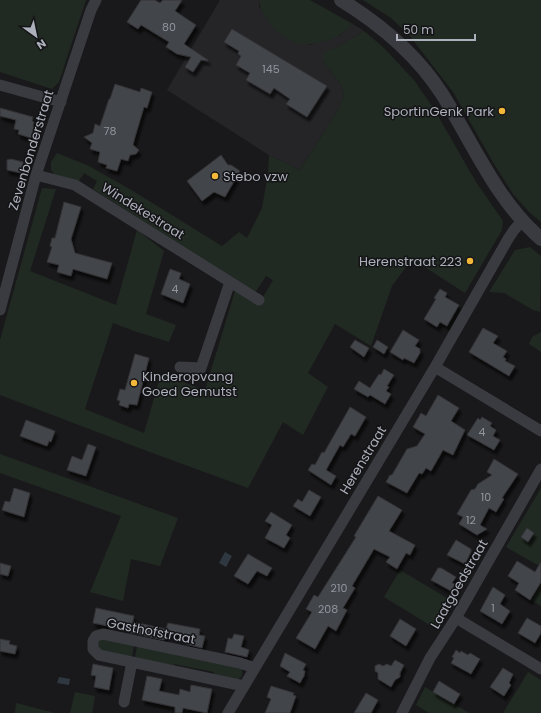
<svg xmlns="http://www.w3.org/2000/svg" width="541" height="713" viewBox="0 0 541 713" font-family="Poppins,sans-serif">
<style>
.built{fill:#252528}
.green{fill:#212a22}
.water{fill:#2f3840}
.building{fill:#434448;stroke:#333337;filter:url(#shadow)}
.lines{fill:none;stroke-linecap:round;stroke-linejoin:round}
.minor{stroke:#3a3b40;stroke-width:11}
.tertiary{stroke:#3a3b40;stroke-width:14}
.poi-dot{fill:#f3b83a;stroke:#141416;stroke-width:1.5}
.labels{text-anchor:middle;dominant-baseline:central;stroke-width:3;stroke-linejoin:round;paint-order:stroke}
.number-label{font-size:11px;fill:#92959e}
.poi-label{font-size:13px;fill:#acb0bb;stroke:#141416;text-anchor:end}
.street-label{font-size:13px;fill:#acb0bb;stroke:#141416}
</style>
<defs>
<filter id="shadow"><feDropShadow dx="2.5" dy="4.5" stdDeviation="1" flood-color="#0009"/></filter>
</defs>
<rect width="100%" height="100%" fill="#19191b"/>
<path class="built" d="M220,0H259V7L310,45L340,35L353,24L364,31L335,48L323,53V61L341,85L344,95L339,108L300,170L269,155L167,90Z"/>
<path class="green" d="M0,0H86L59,82L52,89L0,72Z
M259,0H310L353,24C349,27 345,32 341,34C333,40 320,43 311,44C288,48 261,22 259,0Z
M363,0H541V222L529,212L513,194L494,164L453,92L409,35L391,18Z
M364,31L383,47L414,80L434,109L476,182L503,221L502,230L465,293L412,259L392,286L371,346L335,324L308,373L328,387L303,435L283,422L248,488L147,451L0,395V340L42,188L56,189L30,271L116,305L137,230L164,251L146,314L176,325L169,342L134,331L113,323L85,409L144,433L161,374L205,390L235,291L259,304L273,280L266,276L255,293L93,189L97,181L84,173L79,181L55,175L51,170V162L57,153L89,166L133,191L222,246L239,232L247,238L262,208L268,174L269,155L300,170L339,108L344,95L341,85L323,61V52L335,48Z
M530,247L541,256L540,312L533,310L504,293L489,292L515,250Z
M541,332V352L529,344L532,337Z
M0,454L178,518L160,566L131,559L123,601L90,592L121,516L0,473Z
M541,488V567L506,547Z
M400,570L452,601L436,629L384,597Z
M541,583V606L531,600Z
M101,638L134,645L132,657L101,652L97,643Z
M137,646L177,652L176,655L242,667V676L238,680L214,676V672L174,664L173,668L135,658Z
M528,672L541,680V713H503Z
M425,687L466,711L469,713H429L416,705Z
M75,692L95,696L92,713H70Z
M16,703L55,713H15Z"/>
<path class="water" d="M225,552L232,556L226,567L219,563Z
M59,677L70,679L69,685L57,683Z"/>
<path class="building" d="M141,0H155L160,3L163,0H182L175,11L196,25L184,44L208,60V61L201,60L193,72L185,67L191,57L177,54L166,47L169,42L141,25L138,29L127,22Z
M232,29L327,86L307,117L286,104L290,99L274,88L270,94L246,80L250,73L236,65L241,56L238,54L239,51L224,42Z
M115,84L140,92L141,88L152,92L147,108L144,107L135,137L133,145L139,150L136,154L130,155L128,161L121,159L117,171L106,168L107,165L98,162L100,152L90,149L92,143L84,137L93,133L95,124L100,126L109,99H110Z
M0,108L33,117L32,121L34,122L33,126L34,127L31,138L18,134L19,130L14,129L16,120L0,116Z
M221,155L228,165H231L240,171L225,197L214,192L202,201L187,181Z
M11,159L23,162L21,173L7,170V160Z
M64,202L81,207L71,239L75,253L112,263L107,279L73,269L71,276L57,272L59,265L47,262L52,247L50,246L52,238H55Z
M170,269L181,273L179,279L190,284L183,303L161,294Z
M440,289L447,293L445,297L459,305L447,326L440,322L437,327L424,319L436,299L434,298Z
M483,328L498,336L493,343L507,351L503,357L506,359L505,361L515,366L509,376L469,352Z
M403,330L419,340L415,346L420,349V353L414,363L404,358L403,360L390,352Z
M355,340L369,348L364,357L350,347Z
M377,340L388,347L384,354L373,347Z
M135,354L149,358L137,405L129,404L128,408L119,405L120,401L117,400L120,389L125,390Z
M384,369L394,375L387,386L389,387L386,391L391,394L385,404L370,395L368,397L354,389L359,381L370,388L379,374L381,375Z
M438,395L459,408L451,421L465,430L453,455L443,450L431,471L426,468L422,474L419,473L407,493L386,482L390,475H392L407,449L417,446L425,434L413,427L421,413L426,416Z
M350,407L366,417L355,436L351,434L343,447L340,445L326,470L336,476L331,485L308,470L312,464L315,465L322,452L324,453Z
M482,417L492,423L490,426L496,430L493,436L500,440L494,450L467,435L478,418L480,420Z
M26,420L55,431L51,442L49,441L47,446L20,436Z
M88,444L96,447L86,476L67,470L72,456L82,460Z
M494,459L518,474L502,498L504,499L496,512L489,508L480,525L487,529L477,535L459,524L463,517L457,514L471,490L475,489L478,484L492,475L487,472Z
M14,488L30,493L24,517L2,510L5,501L10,502Z
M309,490L321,497L310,516L293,506L298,499L302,502Z
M378,496L402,510L389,531L415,545L410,555L406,553L397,569L386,562L390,557L374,549L352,586L355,588L343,608L347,610L336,631L328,626L315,649L296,638L312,612L306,609L314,595L318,597L356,537L354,536Z
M271,512L292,525L286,535L290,538L284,548L265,538L272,525L265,521Z
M527,528L534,533L528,542L521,537Z
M456,540L471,549V552L465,564L447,555Z
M248,554L272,568L267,576L257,571L248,584L234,576Z
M517,561L535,572L541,562V582L530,600L515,590L519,583L508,576Z
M0,563L11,566L8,576L0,574Z
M438,568H441L456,577L452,583L455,584L451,591L431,580Z
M493,587L505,595L500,604L510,611L502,624L480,611Z
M96,608L134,616L132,625L111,620L108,626L93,623Z
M527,618L541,626V633L535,643L518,633Z
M400,619L416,629L406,646L390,636Z
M133,622L166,629L168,623L200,629L199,635L205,636L202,648L186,644L188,636L166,632L164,640L131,633Z
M234,634L244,636L241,647L249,650L247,657L225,652L228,638L232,639Z
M0,639L10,641L9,644L17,646L15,654L0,651Z
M456,650L460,653L461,651L468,655L470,653L480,659L471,674L451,663L454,658L452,657Z
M285,653L306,664L303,670L305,671L304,676L300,683L287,676L290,672L280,666Z
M395,660L404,665L400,673V677L395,680L391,687L378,679V673L375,671V666L379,664L383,666L387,664L391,666Z
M93,664L113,668L109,690L94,687L96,676L91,675Z
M503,668L513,674L509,683L511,685L504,696L490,687Z
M147,676L162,679L159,691L179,695L180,689L190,692L191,685L212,689L207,713L183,708L182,713H175V707L142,700Z
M439,681L460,694L454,704L433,692Z
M271,686L294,693L293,695L296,696L290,713H265L271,699L267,697Z
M366,693L378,700L371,713H354Z"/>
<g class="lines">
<path class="minor" d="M0,85L61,102
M36,175L75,185L259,300
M0,310L36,175L91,10L96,0
M180,367L201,368L230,282
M435,367L541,431
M456,618L541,669
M244,686L99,655L93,649V641L96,636L103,634L240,663L255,668
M124,702L132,662
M228,713L435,367L508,239L514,230L522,221
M402,713L430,658L456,618L541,469"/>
<path class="tertiary" d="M341,0C380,24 417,55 442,94C473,143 496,200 541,239"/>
</g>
<g class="poi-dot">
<circle cx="502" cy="111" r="4"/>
<circle cx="215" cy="176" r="4"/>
<circle cx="470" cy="261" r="4"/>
<circle cx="134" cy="383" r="4"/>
</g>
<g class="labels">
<g class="number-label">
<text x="169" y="27">80</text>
<text x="271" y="69">145</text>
<text x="110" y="131">78</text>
<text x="175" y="289">4</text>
<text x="482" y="432">4</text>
<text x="486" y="497">10</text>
<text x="471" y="520">12</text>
<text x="339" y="588">210</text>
<text x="493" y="608">1</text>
<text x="328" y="609">208</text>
</g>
<g class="poi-label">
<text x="494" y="111">SportinGenk Park</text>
<text x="223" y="176" text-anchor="start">Stebo vzw</text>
<text x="462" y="261">Herenstraat 223</text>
<text x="142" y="376" text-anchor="start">Kinderopvang<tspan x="142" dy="15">Goed Gemutst</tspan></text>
</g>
<g class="street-label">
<text transform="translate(31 150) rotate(-73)">Zevenbonderstraat</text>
<text transform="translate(143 211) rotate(32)">Windekestraat</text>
<text transform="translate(363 460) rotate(-59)">Herenstraat</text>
<text transform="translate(459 584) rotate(-60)">Laatgoedstraat</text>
<text transform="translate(151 631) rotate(11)">Gasthofstraat</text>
</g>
</g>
<g transform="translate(36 36) rotate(147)" stroke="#141416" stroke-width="3" paint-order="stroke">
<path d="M0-3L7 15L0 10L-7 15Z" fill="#acb0bb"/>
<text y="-6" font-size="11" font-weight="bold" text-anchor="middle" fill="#acb0bb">N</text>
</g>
<path d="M397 34v6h78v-6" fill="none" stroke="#acb0bb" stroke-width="2"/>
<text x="403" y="34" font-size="12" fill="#acb0bb" stroke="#141416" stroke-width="3" paint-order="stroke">50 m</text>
</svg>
